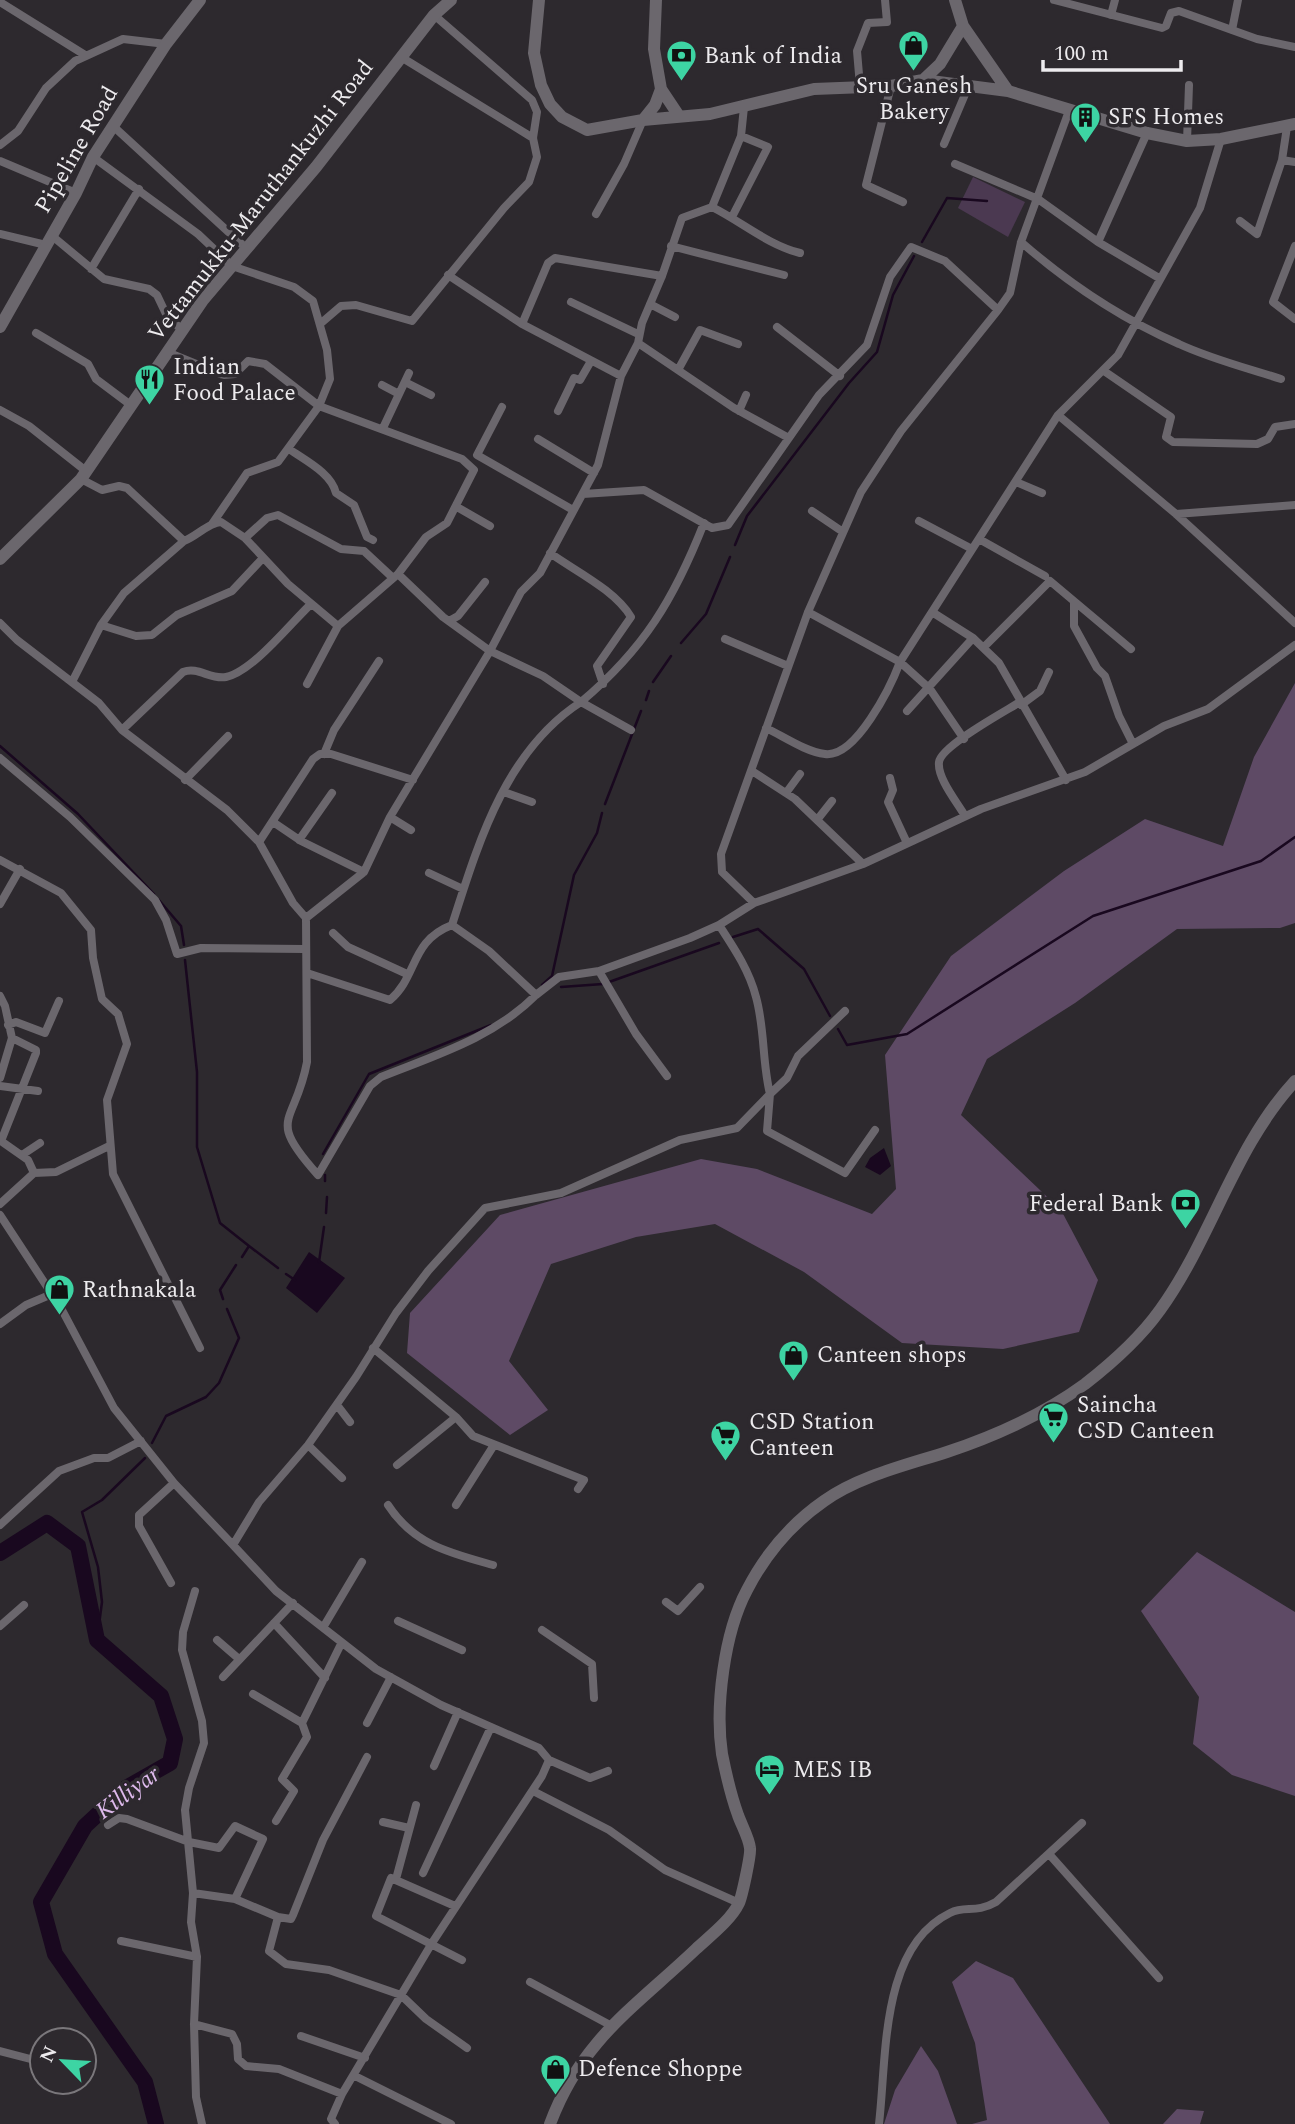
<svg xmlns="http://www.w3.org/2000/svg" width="1295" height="2124" viewBox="0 0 1295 2124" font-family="Spectral,serif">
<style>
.green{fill:#4b3951}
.forest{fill:#5e4a65}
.water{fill:#19081f}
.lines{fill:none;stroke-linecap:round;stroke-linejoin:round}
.stream{stroke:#19081f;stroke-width:2.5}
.river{stroke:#19081f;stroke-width:16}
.street{stroke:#6b676d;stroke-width:8}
.secondary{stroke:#6b676d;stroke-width:12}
.labels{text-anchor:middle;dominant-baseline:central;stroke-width:7;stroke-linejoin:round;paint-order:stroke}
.poi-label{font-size:23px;fill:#edebee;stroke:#2d292e;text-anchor:start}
.street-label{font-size:23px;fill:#edebee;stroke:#2d292e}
.water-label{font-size:24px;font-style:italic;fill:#ddb9eb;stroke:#2d292e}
</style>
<rect width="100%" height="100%" fill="#2d292e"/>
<path class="green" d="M973,177L1025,202L1008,237L958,208Z"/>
<path class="forest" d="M1295,683V923L1280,928L1177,929L1075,1003L987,1059L961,1115L1061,1210L1098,1280L1079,1332L1003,1349L902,1343L804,1272L715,1224L636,1237L551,1264L509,1361L548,1410L510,1435L407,1353L410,1313L500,1215L701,1159L757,1169L872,1214L896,1189L885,1055L951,956L1064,871L1145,819L1223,846L1254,757Z
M1197,1552L1295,1612V1796L1232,1775L1193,1744L1199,1697L1141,1611Z
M976,1961L1013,1978L1110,2124H972L987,2120L975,2043L952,1982Z
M921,2046L938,2071L957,2124H884L895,2090Z
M1177,2109L1204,2111L1200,2124H1163Z"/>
<path class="water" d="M884,1148L891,1166L880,1175L865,1167L870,1158Z
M309,1252L345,1278L317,1313L286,1288Z"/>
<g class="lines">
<path class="stream" d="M922,242L947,198L987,201
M735,545L747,516L849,383L877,352L893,295L914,256
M681,643L706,614L730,557
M653,682L671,656
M646,700L649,691
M0,746L78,814L154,894
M605,804L641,711
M158,899L181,926L184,945
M733,937L758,929L804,969L830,1016
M185,960L197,1072V1147L220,1223L249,1246L242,1257
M609,982L719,943
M542,985L552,976L574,875L597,833L602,813
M561,987L603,984
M838,1029L847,1045L907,1034L1093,916L1261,861L1295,837
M323,1154L369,1074L491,1025
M325,1175V1181
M326,1213L327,1197
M249,1246L278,1268
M319,1262L324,1227
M286,1274L295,1280
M223,1299L220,1290L236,1265
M152,1443L166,1416L206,1397L219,1383L239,1338L227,1309
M97,1640L102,1602L98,1567L82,1512L102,1500L145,1458"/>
<path class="river" d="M0,1553L47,1523L78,1546L97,1640L161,1696L175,1739L170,1763L126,1788L85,1826L41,1902L55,1954L145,2082L156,2124"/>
<path class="street" d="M1054,0L1162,28L1166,26L1171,13L1179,11L1257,39L1295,47
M0,2L85,55
M1111,15L1115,0
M1232,30L1238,0
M401,57L533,138
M860,86L857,51L868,23L887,22L885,0
M891,86L866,185L903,202
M744,107L741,136L712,207L682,218L662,276L642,323L638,343L621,376L598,465L540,573L521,592L490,651L543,676L581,702C505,751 478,844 452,925L489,951L536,995L559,977L599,971L690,938L719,925L754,903L863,864L981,809L1085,772L1164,726L1208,709L1295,645
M113,126L247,249
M1287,127L1282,160L1295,162
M1187,141L1189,85
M944,144L969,85
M0,145L18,131L46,88L75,61L123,39L166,44
M93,157L198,234L232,266L294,287L313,301L327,350L330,379L319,406L278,462L247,473L212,524
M0,161L76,193
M955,164L1038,199L1098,242L1159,278
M712,207C742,222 768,245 800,253
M596,214L624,164L643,120
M732,217L768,147L741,136
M1240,221L1257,234L1282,160
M0,234L46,245
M51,235L104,279L149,289L157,295L167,316L181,329
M1021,242C1067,282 1122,319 1179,344C1211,359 1247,368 1281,379
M1098,242L1147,133
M671,246L784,275
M1295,246L1273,302L1295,319
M91,269L139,189
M448,275L522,324L621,376
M571,302L638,334
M650,304L675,317
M320,324L341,306L356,305L412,321L504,208L529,182L537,157L533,138L537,112L532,100L434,15
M522,324L548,263L555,258L662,276
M777,327L840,376
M36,333L88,364L96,379L132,406
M638,343L734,408L787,437
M167,352L223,375L235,374L248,361L265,364L319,406L462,459L474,470L447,523L426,537L398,574
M678,370L700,330L738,344
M1104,371L1171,417L1166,437L1173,442L1257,444L1268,439L1275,427L1295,424
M405,382L431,395
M382,385L399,394
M502,407L477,455L573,510
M0,410L29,426L86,471
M558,411L574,378L580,380L591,361
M739,411L746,395
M1058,415L1176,514L1295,623
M383,428L409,373
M538,439L594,473
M289,449C306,461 331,473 336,493L354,505L367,537L373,540
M81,479L102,490L119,486L127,488L184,541C197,536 208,523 221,522L245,538L288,584L338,626L398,574L443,617L490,651L390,817L364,872L306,918L307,1062C295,1126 265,1116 318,1175L370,1086L381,1077C436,1055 493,1038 536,995
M1016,482L1042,493
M583,494L644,490L712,528L728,525L819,395L867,345L890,277L911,247L945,261L998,310L1010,293L1021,242L1070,108
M457,507L490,526
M812,511L843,532
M1176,514L1295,505
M919,521L972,549
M245,538L267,518L278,515L341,549L364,551L393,578
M979,539L1045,576
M550,553C575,571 615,590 631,617L597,666L603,684
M1074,602V626L1097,668L1105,676L1119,716L1133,744
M808,612L900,662L1058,415L1118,355L1200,208L1221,139
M932,612L973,638L999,663L1066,780
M449,621L458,616L485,582
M0,623L17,640L99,703L122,730L227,810L259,842L293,903L306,918
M101,625L136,636L152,635L177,615L232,591L262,559
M725,639L788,666
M984,647L1050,581L1131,649
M72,682L101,625L124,593L184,541
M307,684L338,626
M1021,705L1040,691L1049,672
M907,711L973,638
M766,728C783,736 806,752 825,754C856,758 891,686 900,662L930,689L964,739
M122,730L183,672C198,666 210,680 226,677C252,672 290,624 310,605
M631,730L581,702C644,649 674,599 704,523
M324,754L334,730L379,661
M0,758L70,817L155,900L166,920L177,954L201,948L304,949
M752,771L795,799L863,864
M890,778L893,790L888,802L907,843
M185,780L228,736
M504,792L532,802
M786,793L800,774
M965,816C957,802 937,778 939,762C941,746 1004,712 1020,702
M390,817L411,830
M817,820L832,801
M273,822L301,841L364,872
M299,840L332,793
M259,842L313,759L320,754H331L413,780
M0,860L61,893L91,930L93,958L102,999L118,1014L127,1044L107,1100L113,1174L200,1348
M429,873L463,889
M754,903L722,872L721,854L808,612L861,492L901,431L998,310
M0,904L20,869
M719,925C734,948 749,970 756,997C765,1029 762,1062 770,1094L787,1078L798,1056L845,1011
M333,933L348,947L407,974
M599,971L636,1034L667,1076
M307,973L390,1000C418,976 410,941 452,925
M0,996L5,1006L12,1038L0,1078
M8,1025L16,1022L45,1033L59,1001
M12,1038L36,1050V1053L1,1141L28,1160L34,1173
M0,1086L38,1091
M770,1094L767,1131L845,1173L875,1130
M22,1155L40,1143
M0,1204L34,1173L56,1172L109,1146
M0,1215L61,1308L114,1408L174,1483L233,1545
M0,1324L26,1305L52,1294
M373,1348L456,1417L397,1465
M337,1405L350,1422
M456,1417L473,1436L584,1480L578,1489
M308,1445L342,1478
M388,1505C414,1545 450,1553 493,1565
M456,1505L494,1445
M0,1525L59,1471L94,1458H108L141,1441
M171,1583L139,1526V1515L174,1483
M195,1591L183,1632L182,1650L202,1721L204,1743L189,1788L185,1810L193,1893L191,1922L197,1957L194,2024L196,2097L202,2124
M666,1602L678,1611L700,1587
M398,1621L462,1650
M274,1623L325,1678
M0,1626L24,1605
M324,1626L362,1562
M542,1630L592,1664L594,1698
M217,1640L239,1659
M223,1677L293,1603
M253,1694L302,1723
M367,1723L391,1677
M367,1757L323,1840L293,1915L291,1919L278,1917L269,1951L286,1964L329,1970L401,1995L426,2019L467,2048
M549,1760L590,1778L608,1771
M434,1766L458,1712
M533,1791L609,1830L665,1870L739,1903
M276,1821L294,1791L282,1779L307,1737L302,1723L341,1644
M383,1822L409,1828
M108,1825L119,1818L127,1819L189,1842L219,1848L235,1826L263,1839L235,1899
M1049,1854L1159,1978
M423,1873L491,1727
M396,1879L416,1805
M193,1893L235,1899L278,1917
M455,1906L391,1878L376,1916L462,1960
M121,1941L197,1957
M530,1982L610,2025
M194,2024L232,2034L237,2044L238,2059L246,2066L279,2069L342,2094
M301,2036L365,2058
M0,2051L42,2062
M355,2076L451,2124
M335,2124L331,2119L342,2094L432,1943L542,1776L549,1760L539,1748L441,1705L376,1669L276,1591L233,1545L259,1502L308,1445L356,1377L396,1313L428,1271L485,1208L561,1193L680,1140L737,1128L770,1094
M879,2124C887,2056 880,1947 950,1913C966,1905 975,1914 996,1902L1082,1823"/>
<path class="secondary" d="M539,0L534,53L541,85L550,104L562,117L587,130L643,120L710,114L814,89L891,86L923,80L1008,91L1147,133L1187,141L1221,139L1295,124
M656,0L654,49L661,89L679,116
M955,0L963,26L1008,91
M923,80L940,64L963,26
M643,120L655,105L661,89
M0,327L76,193L93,157L166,44L200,0
M0,559L81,479L203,300L316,167L434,15L451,0
M550,2124C581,2040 635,2007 696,1949C710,1936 731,1920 739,1903C742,1896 751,1855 750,1848C749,1838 741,1824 738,1815C731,1796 726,1774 722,1754C715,1707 724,1633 747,1590C765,1555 791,1524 824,1501C859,1476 907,1465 947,1452C995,1436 1044,1414 1085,1384C1112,1363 1140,1338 1160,1310C1212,1238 1234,1147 1295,1081"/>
</g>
<defs>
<symbol id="shop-pin" viewBox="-11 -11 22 30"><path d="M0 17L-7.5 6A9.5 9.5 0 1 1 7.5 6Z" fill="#3dd4a3" stroke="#2d292e"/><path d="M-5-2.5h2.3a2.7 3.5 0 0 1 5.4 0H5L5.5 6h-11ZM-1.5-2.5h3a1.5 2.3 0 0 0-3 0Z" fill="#111"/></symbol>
<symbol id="bank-pin" viewBox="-11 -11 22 30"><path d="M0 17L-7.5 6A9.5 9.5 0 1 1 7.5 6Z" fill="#3dd4a3" stroke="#2d292e"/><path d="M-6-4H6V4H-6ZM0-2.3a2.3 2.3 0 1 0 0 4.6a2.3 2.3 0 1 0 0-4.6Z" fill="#111"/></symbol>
<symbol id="building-pin" viewBox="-11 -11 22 30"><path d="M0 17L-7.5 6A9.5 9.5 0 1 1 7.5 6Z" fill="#3dd4a3" stroke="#2d292e"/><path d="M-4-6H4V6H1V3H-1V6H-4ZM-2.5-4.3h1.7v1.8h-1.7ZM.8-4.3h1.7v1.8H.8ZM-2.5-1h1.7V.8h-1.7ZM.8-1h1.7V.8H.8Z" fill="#111"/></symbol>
<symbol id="restaurant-pin" viewBox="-11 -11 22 30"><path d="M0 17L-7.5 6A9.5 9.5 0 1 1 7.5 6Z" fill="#3dd4a3" stroke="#2d292e"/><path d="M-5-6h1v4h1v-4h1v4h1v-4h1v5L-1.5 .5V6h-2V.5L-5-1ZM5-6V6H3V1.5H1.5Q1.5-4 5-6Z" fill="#111"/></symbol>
<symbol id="supermarket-pin" viewBox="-11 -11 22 30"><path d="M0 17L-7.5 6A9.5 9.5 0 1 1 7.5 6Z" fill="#3dd4a3" stroke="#2d292e"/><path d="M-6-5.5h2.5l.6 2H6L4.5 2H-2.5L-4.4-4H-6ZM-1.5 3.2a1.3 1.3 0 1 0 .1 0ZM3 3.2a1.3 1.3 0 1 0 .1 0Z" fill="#111"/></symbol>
<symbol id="hotel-pin" viewBox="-11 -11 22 30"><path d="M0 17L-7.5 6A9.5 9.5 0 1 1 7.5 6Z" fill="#3dd4a3" stroke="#2d292e"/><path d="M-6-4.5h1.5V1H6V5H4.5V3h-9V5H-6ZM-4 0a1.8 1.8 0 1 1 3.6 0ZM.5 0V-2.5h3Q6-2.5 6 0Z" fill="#111"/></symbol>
</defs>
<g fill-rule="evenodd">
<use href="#shop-pin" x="896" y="28" width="35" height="47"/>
<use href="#bank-pin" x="664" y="38" width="35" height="47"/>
<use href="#building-pin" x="1068" y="100" width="35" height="47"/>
<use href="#restaurant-pin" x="132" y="362" width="35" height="47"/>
<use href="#bank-pin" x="1168" y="1186" width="35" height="47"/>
<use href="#shop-pin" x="42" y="1272" width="35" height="47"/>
<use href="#shop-pin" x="776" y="1338" width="35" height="47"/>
<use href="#supermarket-pin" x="1036" y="1400" width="35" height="47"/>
<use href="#supermarket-pin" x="708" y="1418" width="35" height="47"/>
<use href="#hotel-pin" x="752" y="1752" width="35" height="47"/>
<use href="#shop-pin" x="538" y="2052" width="35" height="47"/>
</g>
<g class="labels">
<g class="poi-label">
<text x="704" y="56">Bank of India</text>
<text x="914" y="86" text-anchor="middle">Sru Ganesh<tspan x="914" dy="26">Bakery</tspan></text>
<text x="1108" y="117">SFS Homes</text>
<text x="173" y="367">Indian<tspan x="173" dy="26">Food Palace</tspan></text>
<text x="1163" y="1204" text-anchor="end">Federal Bank</text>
<text x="82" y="1290">Rathnakala</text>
<text x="817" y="1355">Canteen shops</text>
<text x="1077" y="1405">Saincha<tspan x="1077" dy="26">CSD Canteen</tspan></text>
<text x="749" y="1422">CSD Station<tspan x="749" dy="26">Canteen</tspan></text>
<text x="793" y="1770">MES IB</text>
<text x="578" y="2069">Defence Shoppe</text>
</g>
<g class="street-label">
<text transform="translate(77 150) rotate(-60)">Pipeline Road</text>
<text transform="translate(261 201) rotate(-52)">Vettamukku-Maruthankuzhi Road</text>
</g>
<g class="water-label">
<text transform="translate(128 1793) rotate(-36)">Killiyar</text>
</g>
</g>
<g transform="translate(63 2061) rotate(295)"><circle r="33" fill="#2d292e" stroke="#7a777b" stroke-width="2"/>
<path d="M0-5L12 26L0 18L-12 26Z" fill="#3dd4a3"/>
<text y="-10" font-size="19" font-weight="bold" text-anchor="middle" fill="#edebee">N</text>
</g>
<path d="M1043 60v10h138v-10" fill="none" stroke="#edebee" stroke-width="3.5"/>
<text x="1054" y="60" font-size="21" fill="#edebee" stroke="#2d292e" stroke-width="5" paint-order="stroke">100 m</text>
</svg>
